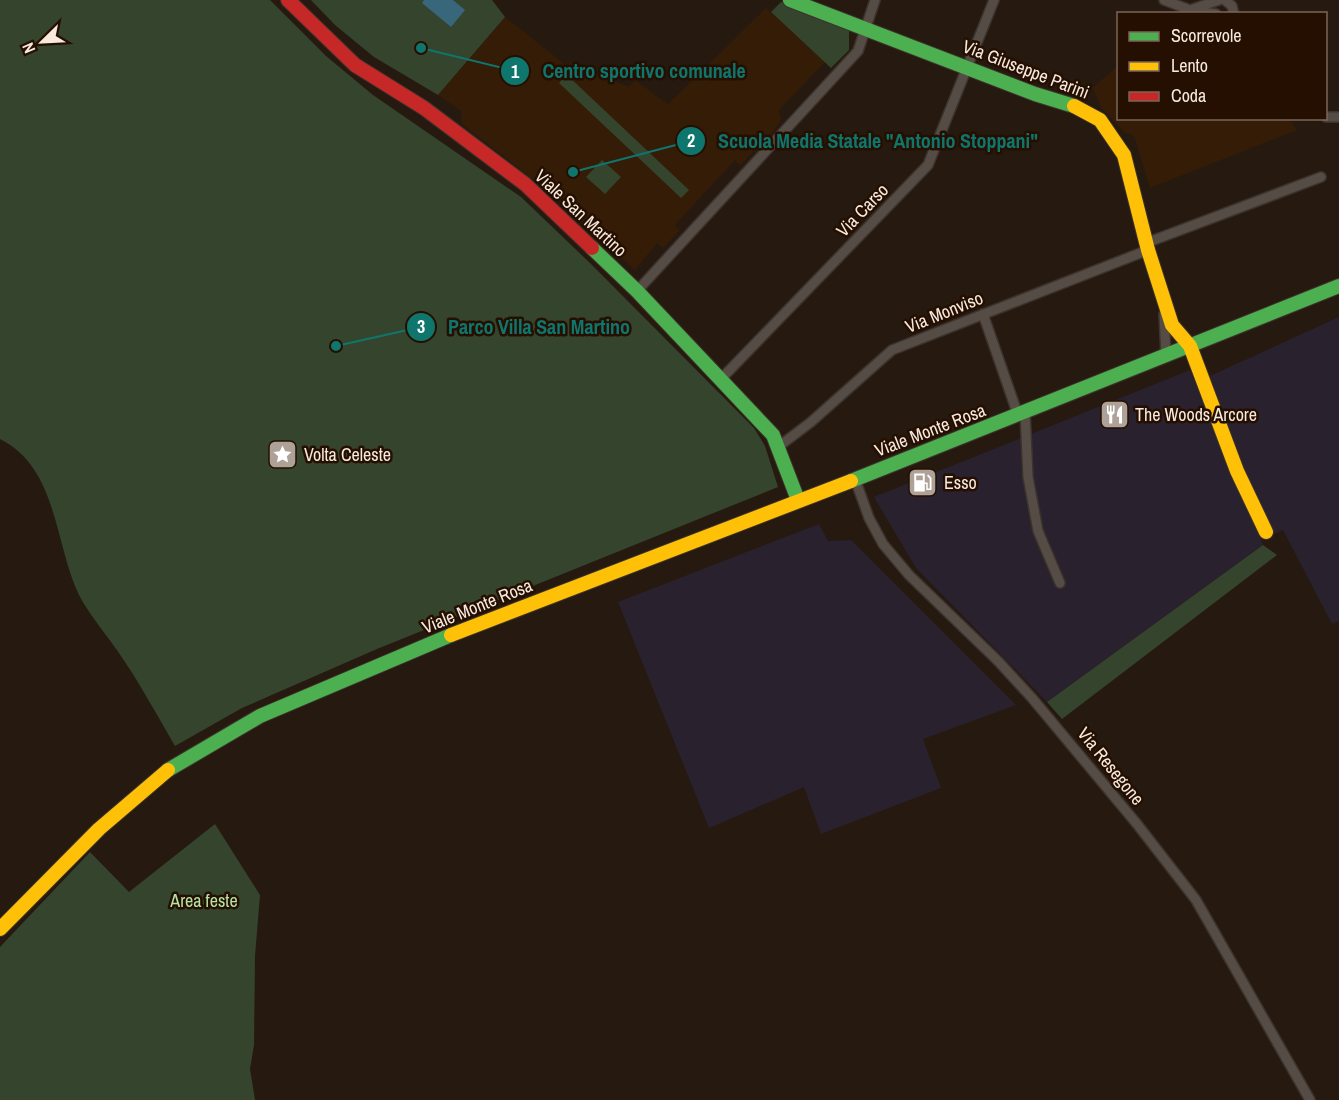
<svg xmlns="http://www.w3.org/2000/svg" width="1339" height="1100" viewBox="0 0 1339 1100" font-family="'Archivo Narrow',sans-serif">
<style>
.built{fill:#341c06}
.industrial{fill:#29212d}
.green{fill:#35442d}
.water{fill:#38667b}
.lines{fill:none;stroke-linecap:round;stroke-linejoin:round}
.street-casing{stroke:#3d332d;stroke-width:12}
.fast-casing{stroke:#3d332d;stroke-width:16}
.slow-casing{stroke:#3d332d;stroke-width:16}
.jam-casing{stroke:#3d332d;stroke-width:16}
.street{stroke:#564c46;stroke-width:9}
.fast{stroke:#4caf50;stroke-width:14}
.slow{stroke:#ffc107;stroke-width:14}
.jam{stroke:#c62828;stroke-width:14}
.labels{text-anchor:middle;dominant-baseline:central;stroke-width:5;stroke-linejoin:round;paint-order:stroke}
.street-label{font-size:18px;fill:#f8e9df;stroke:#240f01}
.poi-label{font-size:18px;fill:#f8e9df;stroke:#240f01;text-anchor:start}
.park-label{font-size:18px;fill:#b5e4a6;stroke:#240f01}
.leader{fill:none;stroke:#0f766e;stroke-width:2}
.callout-dot{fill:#0f766e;stroke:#240f01;stroke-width:2}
.mark-label{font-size:18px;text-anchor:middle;font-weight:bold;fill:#fff}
.callout-label{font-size:20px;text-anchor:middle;font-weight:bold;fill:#0f766e;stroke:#240f01;stroke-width:5;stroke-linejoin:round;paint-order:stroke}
</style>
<rect width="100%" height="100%" fill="#261a10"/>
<path class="built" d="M766,8L825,62L779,110L781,121L760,148L752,153L740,165L735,160L675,225L680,230L663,248L657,243L635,270L554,196L462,124L461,111L438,95L505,17L567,66L570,62L629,87L635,80L668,104Z
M1118,65V118L1289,119L1297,130L1150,188L1135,139L1131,133L1126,134L1101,107L1093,88Z"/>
<path class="industrial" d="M1339,317V621L1332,624L1283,530L1274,534L1234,454L1210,376Z
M1190,370L1263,545L1047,702L916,568L874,497Z
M819,524L828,541L851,540L1016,705L923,739L941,788L821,834L804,787L709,828L618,602Z"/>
<path class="green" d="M0,0H270L326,56L373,95L521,197L591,264L754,428L765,446L778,487L377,649L242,708L175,746C158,717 142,687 123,659C109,637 91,618 79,595C54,543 58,468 0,439Z
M311,0H492L505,17L438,95L374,57L335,25Z
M781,2L849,28V50L831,68L771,12Z
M567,75L689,190L681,198L559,83Z
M602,160L621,177L605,194L586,177Z
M1263,545L1277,555L1062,719L1047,702Z
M215,824L260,895L255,956L254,1045L250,1069L255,1100H0V947L90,852L129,892Z"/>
<path class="water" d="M424,0H453L465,10L451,27L422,3Z"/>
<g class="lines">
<defs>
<path id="street" d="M1164,0L1190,10L1216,14
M1225,0L1232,6L1234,14
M1193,9L1219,0
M1326,117H1339
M1146,243L1321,177
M637,291L858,51L875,0
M983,314L1018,415
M1164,314L1166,356
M721,379L928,165L994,0
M1025,412L1028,477L1038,531L1060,583
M778,447L811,422L892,350L1148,250
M855,479L869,518L883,544L909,575L998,661L1032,698L1137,824L1196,900L1310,1100"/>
<path id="fast" d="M790,0L1035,94L1074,106
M592,248L637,291L773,435L798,500
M851,481L1339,286
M168,770L260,716L451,635"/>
<path id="slow" d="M1074,106L1100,120L1124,155L1148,250L1172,325L1190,346L1237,471L1266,532
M451,635L851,481
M0,929L99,829L168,770"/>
<path id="jam" d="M288,0L355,65L424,108L525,184L592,248"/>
</defs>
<use href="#street" class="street-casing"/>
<use href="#fast" class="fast-casing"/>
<use href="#slow" class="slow-casing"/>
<use href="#jam" class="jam-casing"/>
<use href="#street" class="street"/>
<use href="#fast" class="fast"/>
<use href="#slow" class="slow"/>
<use href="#jam" class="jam"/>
</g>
<defs>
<symbol id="restaurant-square" viewBox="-11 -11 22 22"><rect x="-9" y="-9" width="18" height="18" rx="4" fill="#aea197" stroke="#240f01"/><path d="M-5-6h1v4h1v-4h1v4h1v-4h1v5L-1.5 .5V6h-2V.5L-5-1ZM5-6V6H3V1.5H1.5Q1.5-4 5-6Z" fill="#fff"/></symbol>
<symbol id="sight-square" viewBox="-11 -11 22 22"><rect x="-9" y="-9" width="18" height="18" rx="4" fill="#aea197" stroke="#240f01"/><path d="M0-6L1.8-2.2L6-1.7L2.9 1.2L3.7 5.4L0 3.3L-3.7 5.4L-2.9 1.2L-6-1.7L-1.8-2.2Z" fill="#fff"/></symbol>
<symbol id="fuel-square" viewBox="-11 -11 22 22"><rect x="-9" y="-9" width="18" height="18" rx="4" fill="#aea197" stroke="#240f01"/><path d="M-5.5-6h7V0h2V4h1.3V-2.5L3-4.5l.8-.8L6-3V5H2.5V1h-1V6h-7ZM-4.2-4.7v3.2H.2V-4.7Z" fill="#fff"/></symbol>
</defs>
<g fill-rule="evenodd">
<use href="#restaurant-square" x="1098" y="398" width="33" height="33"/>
<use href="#sight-square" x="266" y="438" width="33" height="33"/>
<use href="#fuel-square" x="906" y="466" width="33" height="33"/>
</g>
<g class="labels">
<g class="street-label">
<text transform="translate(1026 69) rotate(21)">Via Giuseppe Parini</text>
<text transform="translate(862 210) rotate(-46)">Via Carso</text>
<text transform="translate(581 213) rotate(43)">Viale San Martino</text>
<text transform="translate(944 312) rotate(-22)">Via Monviso</text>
<text transform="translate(930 430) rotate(-21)">Viale Monte Rosa</text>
<text transform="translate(477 606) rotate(-22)">Viale Monte Rosa</text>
<text transform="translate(1111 766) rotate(51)">Via Resegone</text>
</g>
<g class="poi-label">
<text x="1135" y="414">The Woods Arcore</text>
<text x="304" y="454">Volta Celeste</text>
<text x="944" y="482">Esso</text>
</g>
<g class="park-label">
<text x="204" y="900">Area feste</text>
</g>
</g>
<path class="leader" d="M421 48L515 71M573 172L691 141M336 346L421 327"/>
<g class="callout-dot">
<circle cx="421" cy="48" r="6"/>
<circle cx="573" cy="172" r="6"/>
<circle cx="336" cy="346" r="6"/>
<circle cx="515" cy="71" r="15"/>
<circle cx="691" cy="141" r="15"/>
<circle cx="421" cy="327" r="15"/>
</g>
<g class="mark-label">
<text x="515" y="78">1</text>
<text x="691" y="147">2</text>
<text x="421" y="333">3</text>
</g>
<g class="callout-label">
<text x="644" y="78">Centro sportivo comunale</text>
<text x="878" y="148">Scuola Media Statale "Antonio Stoppani"</text>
<text x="539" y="334">Parco Villa San Martino</text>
</g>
<rect x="1117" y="12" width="210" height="108" fill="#240f01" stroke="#79665a" stroke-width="1.5"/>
<rect x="1129" y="32" width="30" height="9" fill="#4caf50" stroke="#79665a" stroke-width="1.5"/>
<text x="1171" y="42" font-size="18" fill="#f8e9df">Scorrevole</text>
<rect x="1129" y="62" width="30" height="9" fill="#ffc107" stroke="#79665a" stroke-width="1.5"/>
<text x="1171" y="72" font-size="18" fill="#f8e9df">Lento</text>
<rect x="1129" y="92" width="30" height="9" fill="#c62828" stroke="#79665a" stroke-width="1.5"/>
<text x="1171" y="102" font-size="18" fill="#f8e9df">Coda</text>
<g transform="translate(42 42) rotate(246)" stroke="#240f01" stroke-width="4.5" paint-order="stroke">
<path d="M0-4.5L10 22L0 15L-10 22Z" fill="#f8e9df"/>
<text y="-9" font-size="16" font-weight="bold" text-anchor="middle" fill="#f8e9df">N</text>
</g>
</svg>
